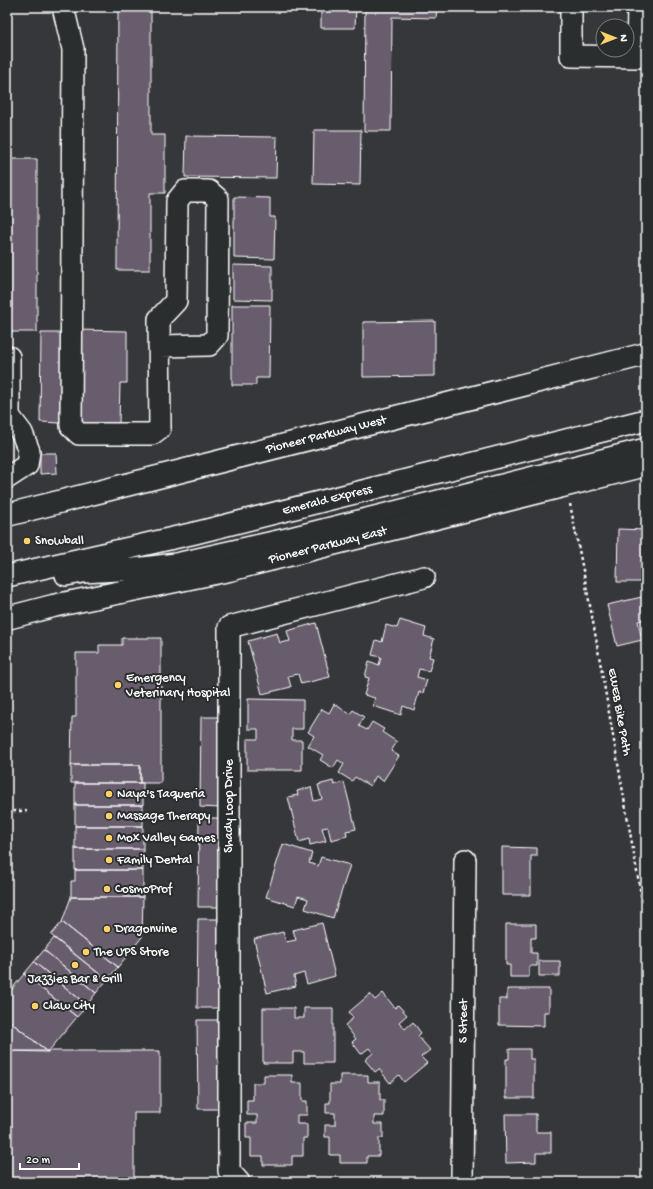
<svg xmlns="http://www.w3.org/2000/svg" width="653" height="1189" viewBox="0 0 653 1189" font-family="'Gochi Hand',sans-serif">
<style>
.building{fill:#675d6d;stroke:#fff}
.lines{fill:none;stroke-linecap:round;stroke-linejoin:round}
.minor-casing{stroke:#fff;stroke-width:24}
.major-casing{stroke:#fff;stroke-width:25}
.path{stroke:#fff;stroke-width:2.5;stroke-dasharray:3 3;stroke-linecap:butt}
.minor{stroke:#2a2d2e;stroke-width:21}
.major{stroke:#2a2d2e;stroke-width:22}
.poi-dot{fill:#ffd166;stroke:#2a2d2e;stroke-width:1.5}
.labels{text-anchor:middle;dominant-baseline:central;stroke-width:4;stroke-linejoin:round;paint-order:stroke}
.street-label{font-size:13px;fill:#fff;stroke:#2a2d2e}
.poi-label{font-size:13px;fill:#fff;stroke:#2a2d2e;text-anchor:start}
</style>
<rect width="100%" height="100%" fill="#36373b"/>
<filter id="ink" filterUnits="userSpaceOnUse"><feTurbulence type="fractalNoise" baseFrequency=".025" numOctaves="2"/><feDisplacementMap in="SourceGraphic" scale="8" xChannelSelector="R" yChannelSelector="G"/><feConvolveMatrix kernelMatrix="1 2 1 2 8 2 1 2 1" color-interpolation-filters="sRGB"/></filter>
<g filter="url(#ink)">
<path class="building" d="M118,7H151V135H165V193H150V270H117Z
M321,7H356L355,28H321Z
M365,7H437L436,18L392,17L391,131H364Z
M314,130H361L360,185L313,184Z
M186,136L277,137L276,178L185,177Z
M7,159H37V332H7Z
M234,197L270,198V217H275L274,259L234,258Z
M233,265L272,266V300L233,299Z
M232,305H270L269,378H256V385H232Z
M435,321V376L363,377V322Z
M77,330L127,331V383H120L119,424H76Z
M41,333H61L60,423L40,422Z
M40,453H56L57,473L40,474Z
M618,529L646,530V582H617Z
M646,596V619L638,621L642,640L617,646L607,605Z
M400,620L426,628L424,636L434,639L429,657L433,658L429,671L419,669L417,677L427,680L423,693L419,692L414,710L403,706L401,715L373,706L375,698L364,695L369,678L365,677L369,661L379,665L381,657L372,655L376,640L382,642L386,625L397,628Z
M316,623L330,677L301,684L298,674L288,676L291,687L262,694L248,641L277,633L280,643L290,641L287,631Z
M122,638H161V783H140V765H71L72,717H76V653H99V645H122Z
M248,699L303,700V729H292V740H302V770H247V739H258V729H248Z
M334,704L350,714L353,710L364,717L359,726L367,730L372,722L384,729L382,732L397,742L391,751L399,756L383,781L376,776L370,786L355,777L352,781L339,773L344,764L338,760L333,768L320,760L323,755L308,746L314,736L308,732L322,709L329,713Z
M201,717H221L220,808L200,807Z
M71,765H140V783H71Z
M333,781L334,785L344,782L356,829L346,831L347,836L331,840L328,827L322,828L326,841L310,845L309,839L299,842L288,797L298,795L297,791L311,787L314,801L322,799L318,785Z
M75,783H143V805H75Z
M75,805H143V826H75Z
M199,818H221L220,907H198Z
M75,826H143V849H75Z
M283,844L312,853L309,863L318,866L321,857L350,865L333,918L305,909L308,899L298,896L295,906L266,897Z
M502,847L537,848V856H531V895H502Z
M75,849H143V870H75Z
M75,870H143V897H71V881H75Z
M71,897H143L142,937L118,967L62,922Z
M198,919H221L220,1008H197Z
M62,922L118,967L107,980L51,935Z
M322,923L335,976L307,984L304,973L294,976L296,986L267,993L254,939L283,932L286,942L296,940L293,930Z
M506,924H536V938H531V953H537V966H529V977H510V965H506Z
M54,938L107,980L96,993L44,950Z
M44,950L96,993L87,1005L34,962Z
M539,961H560V976H539Z
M34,962L87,1005L77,1017L24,974Z
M24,974L77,1017L48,1052L7,1019V995Z
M507,989H549V1012H544V1026L499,1025V999H507Z
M383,993L395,1008L398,1005L407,1015L399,1022L405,1029L413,1022L421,1033L418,1036L430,1050L421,1057L427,1063L404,1082L399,1075L390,1083L379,1069L375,1072L365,1060L373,1053L369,1048L361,1054L352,1042L356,1039L345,1025L353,1018L349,1012L370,994L375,1000Z
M263,1008H294V1018H304V1008H333V1063H304V1052H293V1063H263Z
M7,1019L48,1052L7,1051Z
M197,1020H219L220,1109H198Z
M509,1049H530V1059H534V1098H506V1059H509Z
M7,1051H160V1113H134V1182H7Z
M264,1075H292V1083H302V1101H307V1115H297V1124H307V1138H303V1156H292V1165H263V1156H251V1138H246V1123H257V1115H247V1100H253V1083H264Z
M340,1075H368V1082H380V1100H384V1116H374V1124H383V1138H379V1156H367V1163H340V1155H330V1137H325V1125H335V1113H326V1103H330V1084H340Z
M505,1114H536V1132H551V1153H536V1162L506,1163Z"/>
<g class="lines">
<defs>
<g id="minor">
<path d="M63,7L73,49L71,426L79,434H152L160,428L159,319L176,301L177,201L185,191H209L218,199L217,336L209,345L159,346"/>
<path d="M571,7V56L637,57L638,7"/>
<path d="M7,357H9V416H7"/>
<path d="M7,478L27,465L29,451L22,433L9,416"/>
<path d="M66,575L83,572L135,569L176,564L287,539L646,449"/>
<path id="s1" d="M7,576L195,533L646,420"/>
<path d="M239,1182L229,1171V627L424,577"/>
<path id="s2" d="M462,1182L465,860"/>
</g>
<g id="major">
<path id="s3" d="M7,515L646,354"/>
<path id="s4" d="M7,618L53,606L229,570L646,465"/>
</g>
</defs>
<use href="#minor" class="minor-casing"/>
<use href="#major" class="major-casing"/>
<path class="path" d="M570,504L592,616L646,923
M7,811H27"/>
<use href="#minor" class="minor"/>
<use href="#major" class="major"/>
</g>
</g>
<g class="poi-dot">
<circle cx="27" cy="541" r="4"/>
<circle cx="118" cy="685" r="4"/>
<circle cx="109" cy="794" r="4"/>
<circle cx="109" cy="816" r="4"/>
<circle cx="109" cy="838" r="4"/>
<circle cx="109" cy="860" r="4"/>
<circle cx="107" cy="889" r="4"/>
<circle cx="107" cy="929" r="4"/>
<circle cx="86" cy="952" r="4"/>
<circle cx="75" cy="965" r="4"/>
<circle cx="35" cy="1006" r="4"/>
</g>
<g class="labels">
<g class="street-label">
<text stroke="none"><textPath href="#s3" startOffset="329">Pioneer Parkway West</textPath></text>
<text stroke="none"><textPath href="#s1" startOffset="329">Emerald Express</textPath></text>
<text stroke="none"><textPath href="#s4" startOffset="329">Pioneer Parkway East</textPath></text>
<text transform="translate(619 712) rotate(80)">EWEB Bike Path</text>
<text transform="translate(229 806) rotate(-90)">Shady Loop Drive</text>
<text stroke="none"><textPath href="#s2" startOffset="161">S Street</textPath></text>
</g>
<g class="poi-label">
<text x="35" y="541">Snowball</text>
<text x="126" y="678">Emergency<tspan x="126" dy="15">Veterinary Hospital</tspan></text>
<text x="117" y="794">Naya's Taqueria</text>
<text x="117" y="816">Massage Therapy</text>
<text x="117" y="838">Mox Valley Games</text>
<text x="117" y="860">Family Dental</text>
<text x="115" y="889">CosmoProf</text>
<text x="115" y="929">Dragonvine</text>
<text x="94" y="952">The UPS Store</text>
<text x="75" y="979" text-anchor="middle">Jazzies Bar &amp; Grill</text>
<text x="43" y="1006">Claw City</text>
</g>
</g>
<rect width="653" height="1189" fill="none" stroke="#2a2d2e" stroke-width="24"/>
<rect x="12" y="12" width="629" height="1165" fill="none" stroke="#fff" stroke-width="1.5" filter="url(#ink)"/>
<g transform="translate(615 38) rotate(90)"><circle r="19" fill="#2a2d2e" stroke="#7f8182"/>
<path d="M0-3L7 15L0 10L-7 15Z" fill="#ffd166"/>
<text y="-6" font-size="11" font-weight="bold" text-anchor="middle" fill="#ffffff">N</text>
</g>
<path d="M20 1163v6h59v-6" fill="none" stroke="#ffffff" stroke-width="2"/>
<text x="26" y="1163" font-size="12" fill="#ffffff" stroke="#2a2d2e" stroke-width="3" paint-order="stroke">20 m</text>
</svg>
